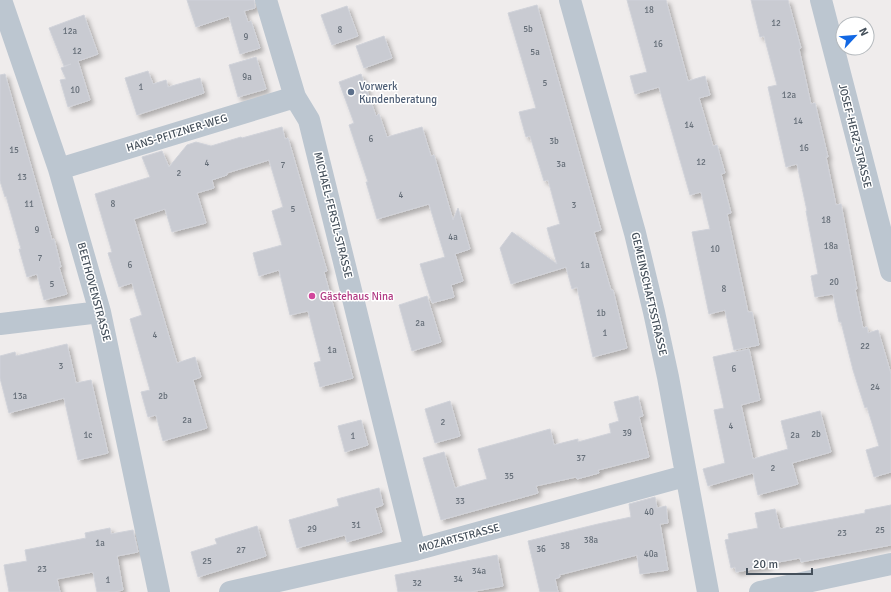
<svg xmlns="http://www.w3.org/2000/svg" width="891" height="592" viewBox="0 0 891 592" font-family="Signika,sans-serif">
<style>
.building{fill:#c9cbd2;stroke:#d0d2d9;filter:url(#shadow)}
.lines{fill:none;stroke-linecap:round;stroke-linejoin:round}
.minor{stroke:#bcc6d0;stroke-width:22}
.service-dot{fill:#5c6f8a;stroke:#fff;stroke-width:1.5}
.hotel-dot{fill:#d1479c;stroke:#fff;stroke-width:1.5}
.labels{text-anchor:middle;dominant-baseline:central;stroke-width:3;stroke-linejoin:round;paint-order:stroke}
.number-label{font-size:9px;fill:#656e78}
.service-label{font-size:11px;fill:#4e5e75;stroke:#fff;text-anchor:start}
.street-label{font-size:11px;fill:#444f5a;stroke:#fff}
.hotel-label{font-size:11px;fill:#b23c85;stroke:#fff;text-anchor:start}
</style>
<defs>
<filter id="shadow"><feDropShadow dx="3.5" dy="3.5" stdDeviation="2" flood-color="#0004"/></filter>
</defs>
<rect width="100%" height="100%" fill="#efecec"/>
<path class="building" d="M187,0H254L255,8L244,11L248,22L251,21L260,48L240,54L229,16L196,27Z
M627,0H666L688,81L705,76L710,95L699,98L713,146L717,145L725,173L721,174L731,213L727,214L748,312H752L759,345L734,350L725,310L709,314L692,232L710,229L701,192L690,195L659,87L635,94L630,76L647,72Z
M751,0H788L801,48L799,49L811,104L815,103L828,157H826L836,205L841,204L857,289H855L863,328L867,327L868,333L878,330L891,374V472L874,477L866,450L879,446L867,407L865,408L853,370L841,322H839L833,294L815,297L811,276L818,274L806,211H807L797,164L786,167L768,87L777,85L764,36L760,37Z
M537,5L601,230L594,232L611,290H613L627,348L593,357L577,287L572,289L566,267L511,284L500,248L512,232L557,264L547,228L560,224L548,180L544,181L530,136L526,137L519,112L536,108L508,13Z
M347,6L358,36L332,45L321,15Z
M84,15L98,54L78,61L90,100L68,107L60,80L66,79L61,68L71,64L64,66L49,28Z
M384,36L392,58L364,68L356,46Z
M256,57L266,89L238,97L229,65Z
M148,71L153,84L166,80L168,87L200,78L204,93L137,115L125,78Z
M5,74L52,240L54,239L61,267H59L67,294L44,300L37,274L27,277L19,249H21L6,196L5,197L0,181V75Z
M361,74L376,116L379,114L387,137L422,127L431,156L434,155L453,220L458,208L470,249L455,254L463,281L451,285L454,297L432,303L420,264L445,257L429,204L377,219L366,182H368L349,125L354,123L339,82Z
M282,127L285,139L288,138L322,254L327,271L324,272L353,378L320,387L314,363L321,361L308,311L290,315L279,270L259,276L253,253L282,245L272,211L283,207L269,160L227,173V175L212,180L214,188L197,193L206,223L172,232L165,209L134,219L177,363L195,357L201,377L193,380L207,428L163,441L156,415L148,417L141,392L150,390L130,319L142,315L132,283L119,287L108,253L112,252L95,194L150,177L142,157L162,151L169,167L187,145L196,142L211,146L241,137L242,138Z
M427,296L441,342L412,351L399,305Z
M67,344L76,383L91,380L108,453L78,460L64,398L9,413L0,378V356L15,352L16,356Z
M749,349L760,400L741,405L753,459L788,449L781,421L820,411L831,452L792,463L798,484L758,495L753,473L708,486L703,469L725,463L714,410L724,408L713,357Z
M638,396L643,416L639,417L649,457L598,470L599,473L577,479L576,477L536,486L538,493L441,520L423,458L444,452L455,488L487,479L478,449L550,429L554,445L578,439V442L611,433L609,424L619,421L614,402Z
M450,401L460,436L435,443L425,409Z
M361,420L368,445L345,452L338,426Z
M379,488L383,505L375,508L382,532L347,542L345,535L297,548L289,520L339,506L337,499Z
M655,497L657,508L666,506L668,523L660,524L668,570L640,574L637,555L559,575L560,577L555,579L558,592H540L528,541L598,524L631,517L629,504Z
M891,505V545L801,562L800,558L768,564L769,566L736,572L735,567L731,568L725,540L729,539L728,534L758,528L755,513L775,509L780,529L865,513V510Z
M257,526L266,556L198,577L191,552L217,544L215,539Z
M110,528L111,534L133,530L138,552L117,556L123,590L114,592H97L93,572L57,579L60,592H9L4,565L27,561L25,550L86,538L85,533Z
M497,555L503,586L470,592H398L395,575Z"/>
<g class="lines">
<path class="minor" d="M1,0L59,169L100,312L159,592
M266,0L295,97L309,120L415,550
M570,0L635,233L654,312L668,377L708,592
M821,0L891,271
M59,169L295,97
M0,324L100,312
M230,592L415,550L685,476
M760,592L891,564"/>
</g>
<circle class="service-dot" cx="351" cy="92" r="4"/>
<circle class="hotel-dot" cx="312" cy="296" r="4"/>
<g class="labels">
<g class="number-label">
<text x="649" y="10">18</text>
<text x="776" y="23">12</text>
<text x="528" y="29">5b</text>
<text x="340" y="30">8</text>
<text x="70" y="31">12a</text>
<text x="246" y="37">9</text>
<text x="658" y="44">16</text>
<text x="77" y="51">12</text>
<text x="535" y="52">5a</text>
<text x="247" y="77">9a</text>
<text x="545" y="83">5</text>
<text x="141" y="87">1</text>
<text x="75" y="90">10</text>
<text x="789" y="95">12a</text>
<text x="798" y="121">14</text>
<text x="689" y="125">14</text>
<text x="371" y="139">6</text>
<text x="554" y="141">3b</text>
<text x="804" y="148">16</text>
<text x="14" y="150">15</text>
<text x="701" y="162">12</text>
<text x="207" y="163">4</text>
<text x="561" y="164">3a</text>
<text x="283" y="165">7</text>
<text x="179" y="173">2</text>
<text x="22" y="177">13</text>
<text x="401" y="195">4</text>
<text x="29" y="204">11</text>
<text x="113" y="204">8</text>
<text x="574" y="205">3</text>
<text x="293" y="209">5</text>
<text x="826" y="220">18</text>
<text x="37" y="230">9</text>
<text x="453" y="237">4a</text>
<text x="831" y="246">18a</text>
<text x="715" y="249">10</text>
<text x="40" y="258">7</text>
<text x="130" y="265">6</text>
<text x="585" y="265">1a</text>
<text x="834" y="282">20</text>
<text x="52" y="284">5</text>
<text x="724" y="289">8</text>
<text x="601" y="313">1b</text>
<text x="420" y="323">2a</text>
<text x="605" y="333">1</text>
<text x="155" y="335">4</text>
<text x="865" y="346">22</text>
<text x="332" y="350">1a</text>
<text x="61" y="366">3</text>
<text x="734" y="369">6</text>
<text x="875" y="387">24</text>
<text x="20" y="396">13a</text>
<text x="163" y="396">2b</text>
<text x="187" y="420">2a</text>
<text x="443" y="422">2</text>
<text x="731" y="426">4</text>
<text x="627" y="433">39</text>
<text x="816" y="434">2b</text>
<text x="88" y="435">1c</text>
<text x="795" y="435">2a</text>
<text x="353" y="436">1</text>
<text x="581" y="458">37</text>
<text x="773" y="468">2</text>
<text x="509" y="476">35</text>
<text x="460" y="501">33</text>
<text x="649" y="512">40</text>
<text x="356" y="525">31</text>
<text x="312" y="529">29</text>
<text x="880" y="530">25</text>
<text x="842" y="533">23</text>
<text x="591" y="540">38a</text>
<text x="100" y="543">1a</text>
<text x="565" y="546">38</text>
<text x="541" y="549">36</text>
<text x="241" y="550">27</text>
<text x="651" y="554">40a</text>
<text x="207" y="561">25</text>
<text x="42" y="569">23</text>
<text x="479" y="571">34a</text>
<text x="458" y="579">34</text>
<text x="108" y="580">1</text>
<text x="417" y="583">32</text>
</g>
<g class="service-label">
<text x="359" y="86">Vorwerk<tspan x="359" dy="13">Kundenberatung</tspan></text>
</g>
<g class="street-label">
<text transform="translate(177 133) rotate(-17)">HANS-PFITZNER-WEG</text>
<text transform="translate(855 136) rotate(76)">JOSEF-HERZ-STRASSE</text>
<text transform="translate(333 215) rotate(76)">MICHAEL-FERSTL-STRASSE</text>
<text transform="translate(94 292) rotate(75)">BEETHOVENSTRASSE</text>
<text transform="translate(649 294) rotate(77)">GEMEINSCHAFTSSTRASSE</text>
<text transform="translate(459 538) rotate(-15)">MOZARTSTRASSE</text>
</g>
<g class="hotel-label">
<text x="320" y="296">Gästehaus Nina</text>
</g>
</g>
<g transform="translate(855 36) rotate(64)"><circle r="19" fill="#ffffff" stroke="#b4b9bd"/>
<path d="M0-3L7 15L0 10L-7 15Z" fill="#1268e4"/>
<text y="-6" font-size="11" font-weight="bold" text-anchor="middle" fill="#444f5a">N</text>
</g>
<path d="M747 568v6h65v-6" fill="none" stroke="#444f5a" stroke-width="2"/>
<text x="753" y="568" font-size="12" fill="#444f5a" stroke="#ffffff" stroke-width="3" paint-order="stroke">20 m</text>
</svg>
